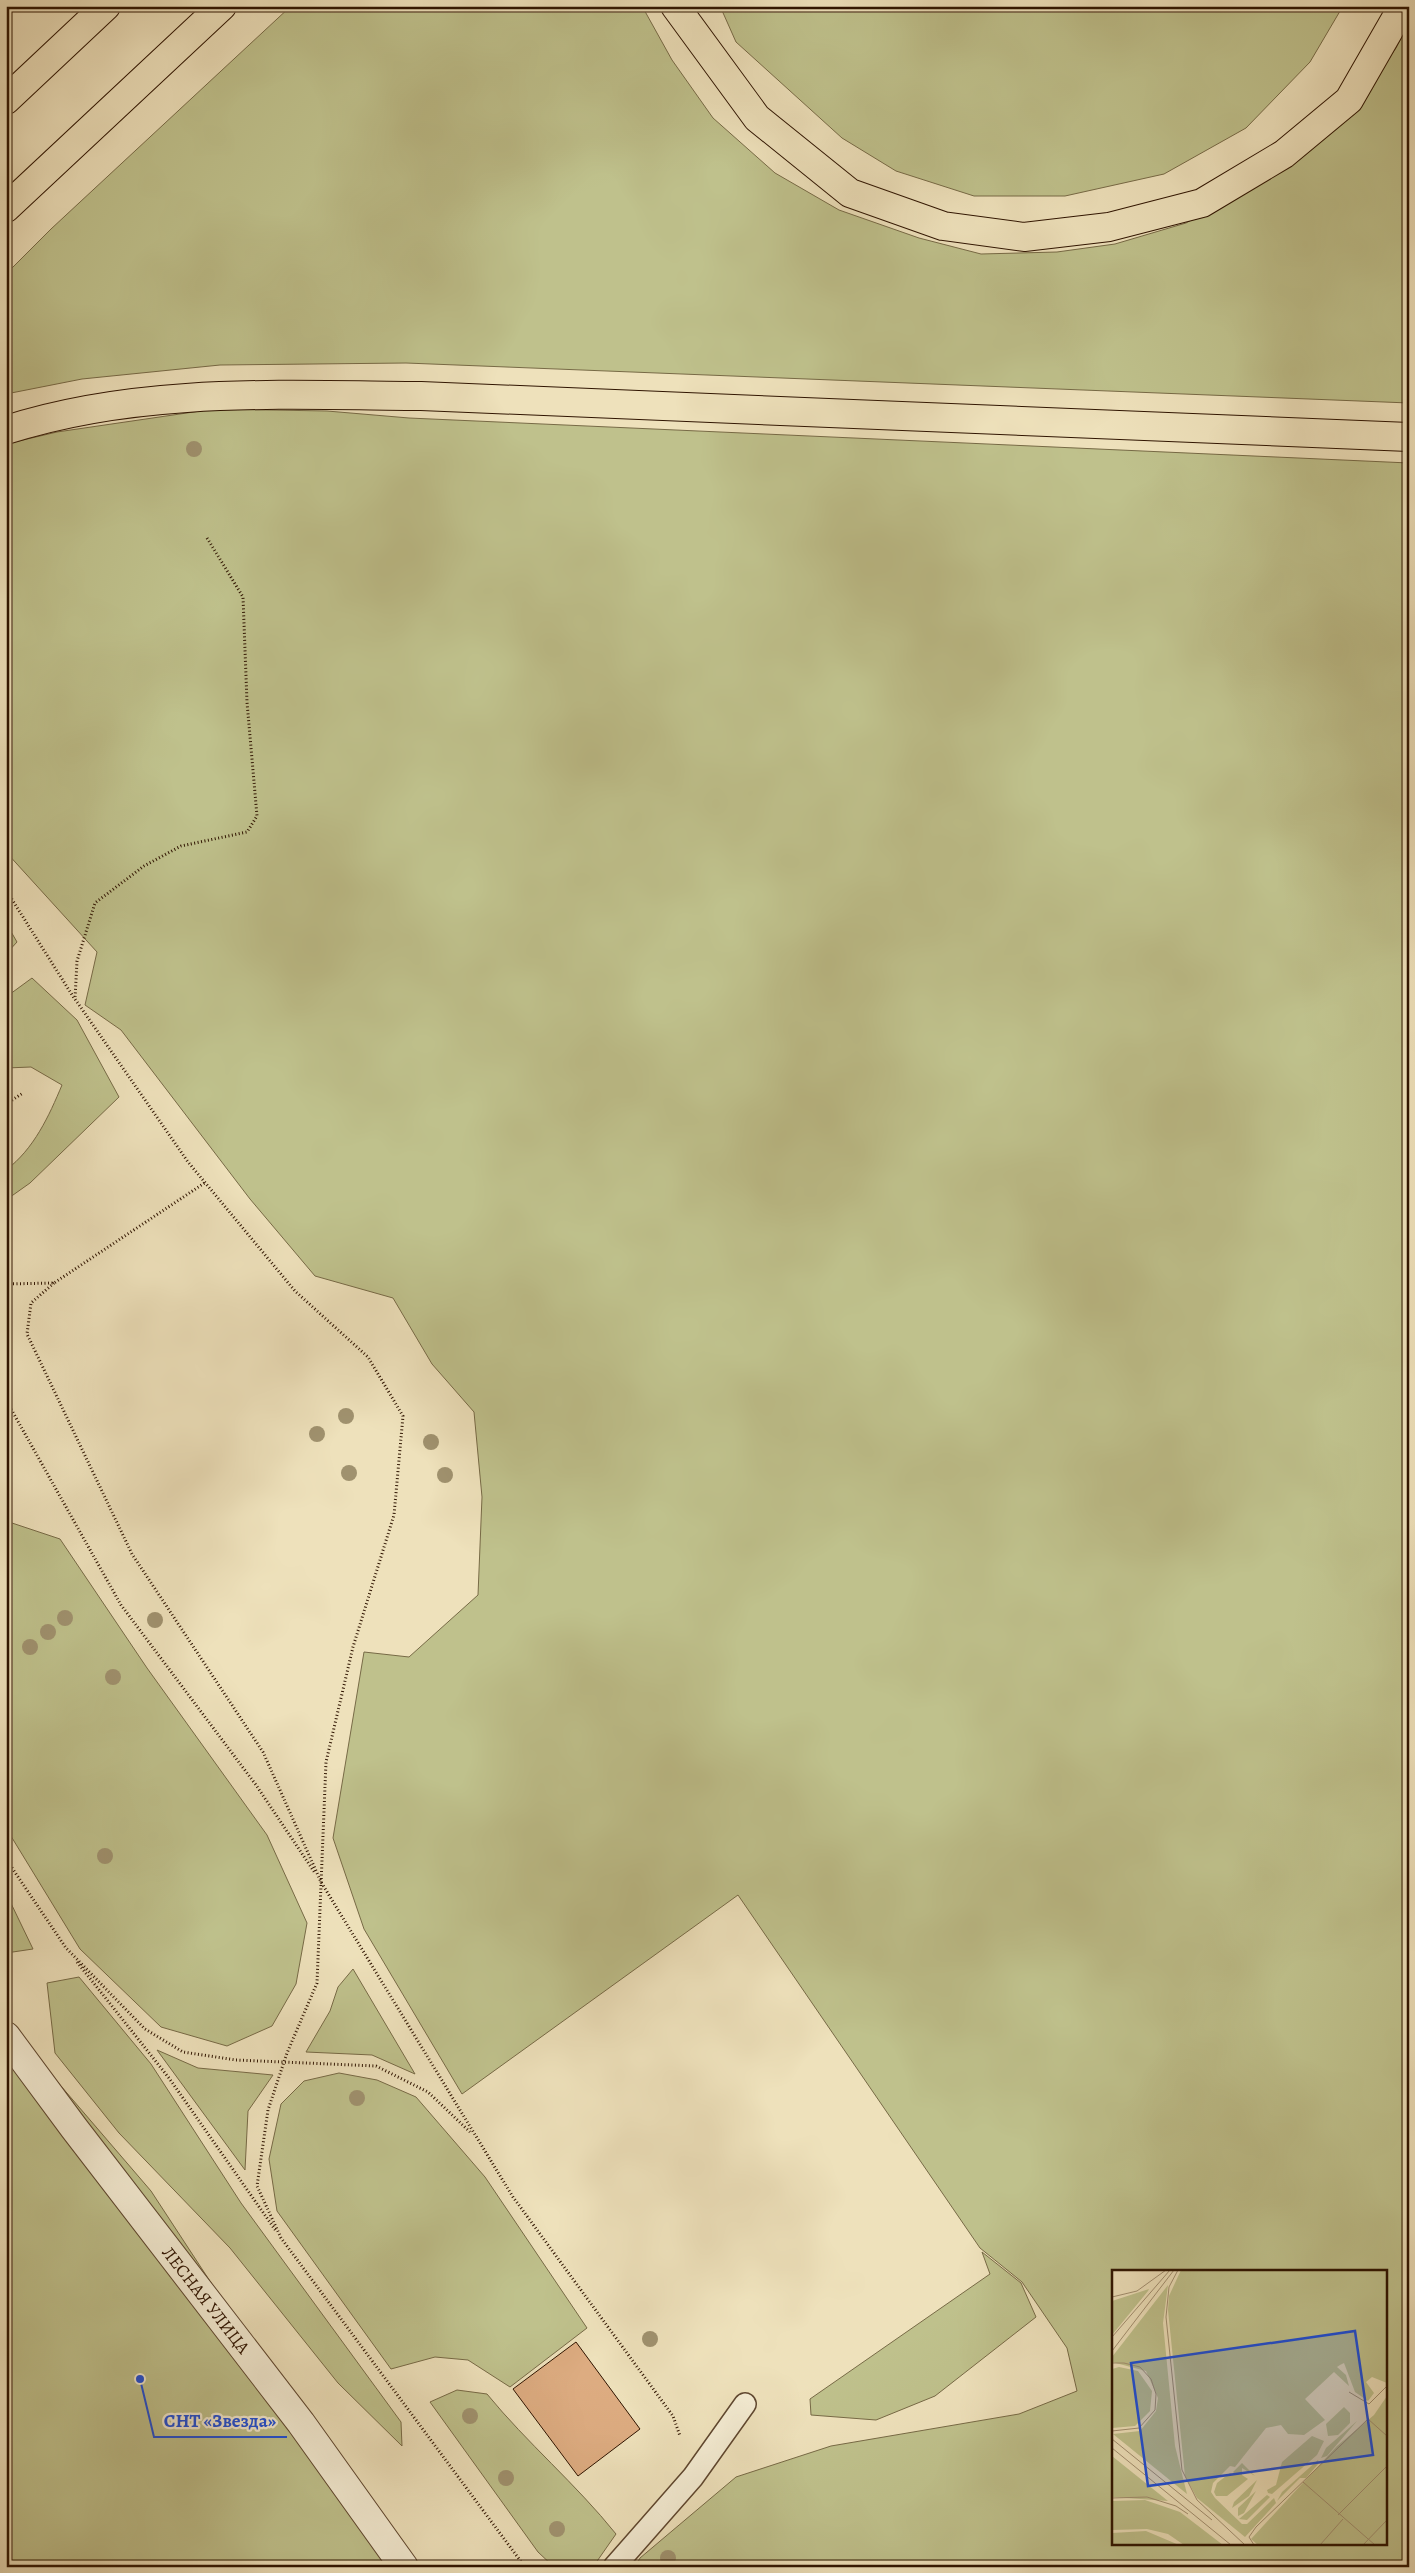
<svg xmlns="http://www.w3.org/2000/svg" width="1415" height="2573" viewBox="0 0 1415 2573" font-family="Alegreya,serif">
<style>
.green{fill:#bfc18c;stroke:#776a46;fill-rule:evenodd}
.building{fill:#ddac81;stroke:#2f1400}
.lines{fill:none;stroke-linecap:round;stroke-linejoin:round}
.service-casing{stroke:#5f472f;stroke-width:24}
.minor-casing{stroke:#5f472f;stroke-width:30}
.primary-casing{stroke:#2f1400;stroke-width:30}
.path{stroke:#2f1400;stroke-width:3;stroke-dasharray:1 2.5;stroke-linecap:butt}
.service{stroke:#f4ecd3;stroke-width:21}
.minor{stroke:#f4ecd3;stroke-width:28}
.primary{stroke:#eee1bb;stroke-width:28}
.tree{fill:#a0926f}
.labels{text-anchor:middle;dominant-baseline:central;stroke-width:4.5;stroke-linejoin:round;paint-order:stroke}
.street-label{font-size:18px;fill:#2f1400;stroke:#f4ecd3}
.inset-road{fill:none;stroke:#a28f70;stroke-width:1}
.view{fill:#1d4ed8;fill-opacity:0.15;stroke:#1d4ed8;stroke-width:2.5}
.inset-edge{fill:none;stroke:#2f1400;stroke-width:2.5}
.leader{fill:none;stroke:#1d4ed8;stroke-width:2}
.callout-dot{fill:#1d4ed8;stroke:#f4ecd3;stroke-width:2}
.callout-label{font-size:19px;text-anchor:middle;font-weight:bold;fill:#1d4ed8;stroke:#f4ecd3;stroke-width:4.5;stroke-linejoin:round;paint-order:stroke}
</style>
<rect width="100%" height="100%" fill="#eee1bb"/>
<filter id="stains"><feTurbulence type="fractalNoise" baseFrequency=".004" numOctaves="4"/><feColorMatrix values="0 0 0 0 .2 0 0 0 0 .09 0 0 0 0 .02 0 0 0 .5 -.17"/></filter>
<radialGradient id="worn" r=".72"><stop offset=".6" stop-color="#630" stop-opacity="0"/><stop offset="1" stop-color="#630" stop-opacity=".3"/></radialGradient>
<path class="green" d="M291,6H642L672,60L713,118L775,173L839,210L919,238L981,254L1057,252L1115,244L1186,223L1296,162L1350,113L1396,48L1409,22V403L406,363L220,365L82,379L6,394V274L51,229Z
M720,6H1343L1310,62L1246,128L1164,174L1065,196H974L896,171L842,138L736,42Z
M214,409L327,411L409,418L1409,463V2567H635L640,2558L736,2477L831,2446L1019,2414L1077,2391L1067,2348L1022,2282L980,2248L738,1895L462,2094L364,1929L333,1838L364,1652L409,1657L478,1595L482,1497L474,1412L432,1364L393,1298L315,1276L250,1199L121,1030L85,1005L97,952L6,852V444L57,432ZM1114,2272H1386V2544H1114Z
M6,923L17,942L6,954Z
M32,978L77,1020L119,1097L30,1183L6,1200V1170C34,1149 49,1116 62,1085L31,1067L6,1068V997Z
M6,1521L60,1539L147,1668L267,1835L307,1923L296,1984L272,2026L227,2046L161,2027L80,1949L6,1828Z
M6,1893L33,1949L6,1953Z
M353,1969L415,2074L372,2055L306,2052L330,2011L338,1987Z
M79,1977L151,2064L241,2203L401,2422L402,2446L338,2383L230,2248L119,2133L55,2053L47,1983Z
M6,2022L151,2191L397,2567H6Z
M157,2050L198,2068L273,2075L248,2111L245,2170Z
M339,2073L377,2080L416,2097L485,2177L587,2328L510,2387L468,2360L435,2357L391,2369L277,2211L269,2159L281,2104L304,2081Z
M982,2252L1021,2283L1036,2317L935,2396L876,2420L811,2415L810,2399L990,2274Z
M457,2390L487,2394C527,2443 576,2484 616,2534L593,2567H554L538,2552L430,2402Z"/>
<path class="building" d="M576,2342L640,2429L578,2476L513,2389Z"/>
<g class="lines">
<defs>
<path id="service" d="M614,2567L693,2477L745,2404"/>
<path id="minor" d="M6,2036L74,2128L301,2423L404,2567"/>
<path id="primary" d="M675,6L757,118L850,193L943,226L1024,237L1109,227L1202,203L1284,154L1349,100L1403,6
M6,100L106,6
M6,208L222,6
M6,430C139,387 283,395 421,396L1409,437"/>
</defs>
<use href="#service" class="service-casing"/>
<use href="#minor" class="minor-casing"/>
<use href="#primary" class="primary-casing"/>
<path class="path" d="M207,538L243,597L247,702L257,816L247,832L181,846L144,866L95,903L77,961L75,999L188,1162L295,1291L368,1357L403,1416L394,1515L353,1647L326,1762L317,1983L287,2053L268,2110L257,2186L281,2238L525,2567
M6,890L74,998
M6,1104L23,1093
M54,1283L31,1303L27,1334L132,1554L263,1752L321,1882L513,2197L673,2416L680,2436
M6,1284L54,1283L206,1182
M6,1400L121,1605L256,1785L315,1873
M6,1859L66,1948L145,2029L183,2052L236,2060L376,2066L428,2092L470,2132
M77,1962L169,2078L276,2231"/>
<use href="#service" class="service"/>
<use href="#minor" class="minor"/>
<use href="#primary" class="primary"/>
</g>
<g class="tree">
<circle cx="194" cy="449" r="8"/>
<circle cx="346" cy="1416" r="8"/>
<circle cx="317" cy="1434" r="8"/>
<circle cx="431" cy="1442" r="8"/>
<circle cx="349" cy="1473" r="8"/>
<circle cx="445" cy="1475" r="8"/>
<circle cx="65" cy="1618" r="8"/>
<circle cx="155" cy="1620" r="8"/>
<circle cx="48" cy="1632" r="8"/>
<circle cx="30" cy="1647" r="8"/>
<circle cx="113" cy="1677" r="8"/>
<circle cx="105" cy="1856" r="8"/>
<circle cx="357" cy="2098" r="8"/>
<circle cx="650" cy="2339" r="8"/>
<circle cx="470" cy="2416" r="8"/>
<circle cx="506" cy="2478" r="8"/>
<circle cx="557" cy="2529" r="8"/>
<circle cx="668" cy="2558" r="8"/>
</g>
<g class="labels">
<g class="street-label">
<text transform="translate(206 2300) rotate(52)">ЛЕСНАЯ УЛИЦА</text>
</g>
</g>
<g transform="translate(1112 2270)">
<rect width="275" height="275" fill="#eee1bb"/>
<path d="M69,0H275V113L260,107L254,112L262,123L256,131L243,122L232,93L228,95L225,97L234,105L237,116L222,102L193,129L213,150L192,165L176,164L169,155L154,158L123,197L118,196L101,213L99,222L103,228L130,254H135L162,228L164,233L133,267L85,228L73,206L56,40L57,26ZM56,15L51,53L63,176L75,224L1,164L28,161L44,141L46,128L34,101L0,92V87ZM37,19L36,21L0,65V31ZM7,97L26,101L40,121L38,141L23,156L0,158V99ZM275,126V275H146L139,269L225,176L262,145ZM232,137L238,143V153L226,165L216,166L214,154ZM245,151L215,186L209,188L214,178ZM200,166L212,171L205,185L160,224L156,223L155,220L164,215L170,192ZM0,186L56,231L0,227ZM206,190L207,193L194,208H188L165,231L170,222ZM130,193L143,206L130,198V205L136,209L115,226H104L102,222L105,213L118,203L124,205L121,202ZM145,210L137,226L120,238L122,232ZM144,221L132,243L126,246V238ZM155,225L158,227L135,250L127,249ZM33,230L68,242L111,275H72L56,264L35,259L0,260V231ZM34,261L67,275H0V263Z" fill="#bfc18c"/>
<path class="inset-road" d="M66,0L57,17L54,47L70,200L85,230L133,275M0,27L25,21L54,0M0,67L58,0M0,81L62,0M0,93H12L28,97L39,109L44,124L43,140L27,158L0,161M237,122L257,134L275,116M0,169L100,250M0,178L119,275M191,212L263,275M0,228L35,227L64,236L76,244M226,245L275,196M142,275L137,267L144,257L256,149L275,166M208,275L231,249M251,275L275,250"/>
<path class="view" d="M243,61L261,185L36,216L19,93Z"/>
<rect width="275" height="275" class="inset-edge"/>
</g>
<path class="leader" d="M140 2379L154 2437H287"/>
<circle class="callout-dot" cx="140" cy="2379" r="5"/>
<g class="callout-label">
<text x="220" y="2427">СНТ «Звезда»</text>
</g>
<rect width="1415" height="2573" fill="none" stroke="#eee1bb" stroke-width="25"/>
<rect x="8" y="8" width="1400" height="2558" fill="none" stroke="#2f1400" stroke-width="2.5"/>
<rect x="12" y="12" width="1390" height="2548" fill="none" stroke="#2f1400"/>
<rect width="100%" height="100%" filter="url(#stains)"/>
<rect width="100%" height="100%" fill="url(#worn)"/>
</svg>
